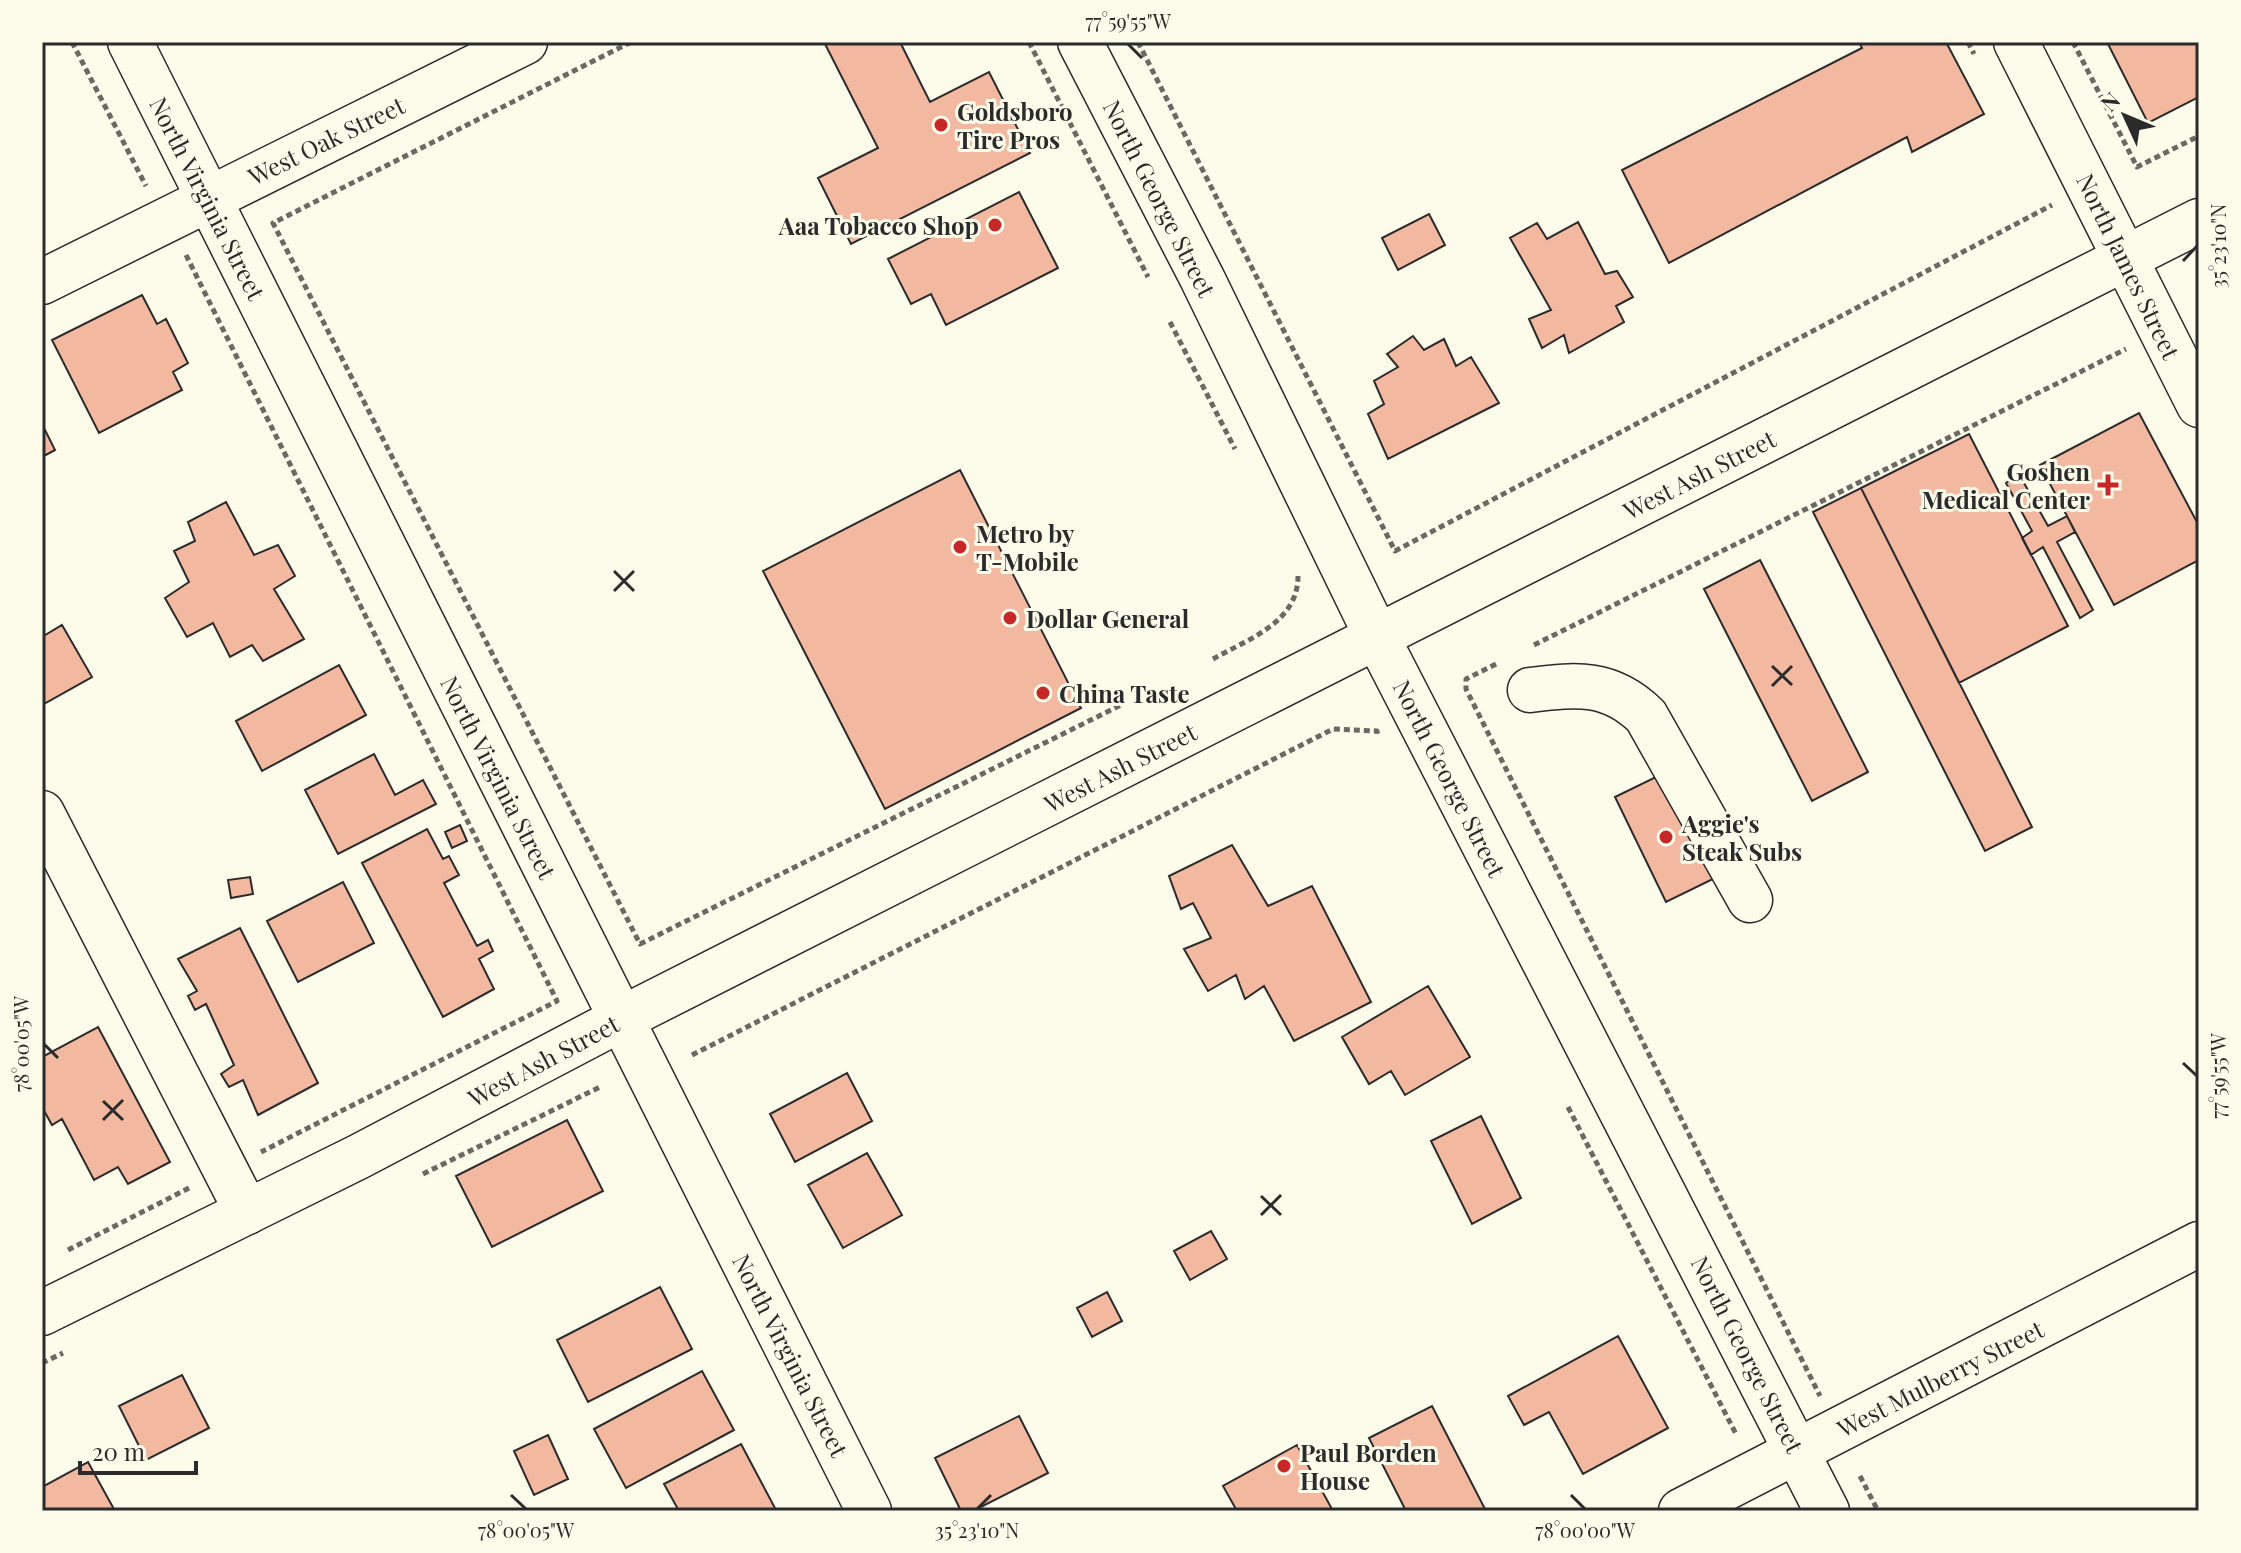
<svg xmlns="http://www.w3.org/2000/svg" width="2241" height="1553" viewBox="0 0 2241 1553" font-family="'Playfair Display',serif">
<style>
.building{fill:#f2b8a0;stroke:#2b2b2b;stroke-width:2}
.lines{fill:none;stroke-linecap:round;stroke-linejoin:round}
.minor-casing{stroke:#2b2b2b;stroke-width:47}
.major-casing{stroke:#2b2b2b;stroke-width:47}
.path{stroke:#6a6964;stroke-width:5;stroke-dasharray:6 4;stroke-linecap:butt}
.minor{stroke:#fdfbea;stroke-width:44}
.major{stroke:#fdfbea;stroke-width:44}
.ticks{fill:none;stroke:#2b2b2b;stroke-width:3}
.poi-dot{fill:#c62828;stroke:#fdfbea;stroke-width:3}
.labels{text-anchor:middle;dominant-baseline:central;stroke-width:6;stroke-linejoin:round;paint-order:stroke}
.poi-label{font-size:24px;font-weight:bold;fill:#2b2b2b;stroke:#fdfbea;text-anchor:start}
.street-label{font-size:24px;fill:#2b2b2b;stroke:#fdfbea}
.neatline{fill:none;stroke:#2b2b2b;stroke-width:3}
.ticks-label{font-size:20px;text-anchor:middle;fill:#2b2b2b}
</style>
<rect width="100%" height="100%" fill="#fdfbea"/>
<path class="building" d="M824,42H900L930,102L989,72L1030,153L851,244L818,178L878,148Z
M1859,42H1946L1984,114L1912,152L1907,137L1669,263L1622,170L1862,48Z
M2107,42H2199V97L2148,123Z
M1019,192L1058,268L946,325L931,294L911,304L888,259Z
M1429,214L1445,245L1398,270L1382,238Z
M1578,222L1605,274L1617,271L1633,297L1616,306L1624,322L1569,353L1564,335L1542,348L1529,319L1551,310L1510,238L1537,223L1547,239Z
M142,295L157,324L166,319L188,363L173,372L182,390L99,433L52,340Z
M1413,336L1424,350L1444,339L1456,366L1471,357L1499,403L1388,459L1368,414L1384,404L1374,381L1398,367L1387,354Z
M2139,413L2199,526V560L2114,605L2040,465Z
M42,424L55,450L42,457Z
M1969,434L2068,626L1959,683L1861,488Z
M960,470L1081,708L885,809L763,571Z
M2019,474L2048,526L2067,516L2075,532L2057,542L2093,610L2080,618L2043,547L2031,555L2022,538L2032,531L2006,483Z
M1861,488L2032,827L1985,851L1813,512Z
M226,502L254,555L278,545L295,576L274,589L304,639L263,661L252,645L230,657L213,623L187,637L165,598L189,582L174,551L195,541L188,522Z
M1760,560L1868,772L1812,801L1704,589Z
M62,625L92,677L42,705V637Z
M339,665L366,715L262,771L236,721Z
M374,754L395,795L423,780L436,804L338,854L305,790Z
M1666,772L1717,877L1666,902L1615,797Z
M460,825L467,841L452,848L445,832Z
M427,829L443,859L449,856L459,875L444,883L477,946L488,940L493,951L479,959L494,989L443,1017L362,863Z
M1232,845L1268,906L1312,886L1371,1002L1294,1041L1264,986L1245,999L1236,975L1208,991L1184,949L1211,938L1193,903L1181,909L1169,876Z
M250,877L253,894L231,898L228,880Z
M343,882L374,943L298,982L267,921Z
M240,928L318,1083L258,1115L243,1080L229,1087L221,1074L234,1065L206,1004L195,1010L188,996L197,991L178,959Z
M1428,986L1470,1057L1405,1095L1391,1071L1369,1084L1342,1037Z
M98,1027L170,1162L128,1184L118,1167L94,1180L62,1119L52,1125L42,1107V1057Z
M847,1073L872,1121L795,1162L770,1114Z
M1481,1116L1521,1198L1472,1224L1431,1141Z
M567,1120L603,1191L492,1247L456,1176Z
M867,1153L902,1215L843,1248L808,1185Z
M1211,1231L1227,1259L1190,1280L1174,1251Z
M660,1287L692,1349L588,1402L557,1340Z
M1107,1292L1122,1321L1092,1337L1077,1308Z
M1618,1336L1668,1428L1583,1474L1549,1412L1524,1425L1508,1396Z
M702,1371L734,1430L626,1488L594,1429Z
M182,1375L209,1428L146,1460L119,1406Z
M1432,1406L1486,1511H1406L1369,1438Z
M1019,1416L1048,1473L973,1511H961L935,1458Z
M548,1435L568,1479L534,1495L514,1451Z
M741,1444L776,1510L679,1511L664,1484Z
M1297,1445L1333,1511H1237L1223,1486Z
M88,1462L115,1511H42V1487Z"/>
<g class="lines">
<defs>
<path id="minor" d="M130,42L869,1511
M2016,42L2199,405
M42,282L525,42
M1530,690C1578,684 1610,681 1646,716L1750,900
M42,813L247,1212
M1681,1511L2199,1244"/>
<path id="major" d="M1080,42L1202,278L1377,637L1827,1511
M42,1313L358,1157L621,1019L2199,221"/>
</defs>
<use href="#minor" class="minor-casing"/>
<use href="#major" class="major-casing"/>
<path class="path" d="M72,42L146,186
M631,42L273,223L640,944L1123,704
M1029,42L1148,277
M1138,42L1395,551L2052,205
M1968,42L1974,54
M2073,42L2137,167L2199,136
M186,255L557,1001L261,1152
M1170,322L1235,449
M1534,645L2126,349
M1213,659C1248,639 1298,623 1298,576
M1496,664L1466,679V689L1820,1396
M692,1055L1333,729L1377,731L1378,735
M1568,1107L1737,1436
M423,1174L602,1086
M68,1250L191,1187
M42,1363L63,1353
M1860,1476L1878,1511"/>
<use href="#minor" class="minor"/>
<use href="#major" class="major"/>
</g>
<path class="ticks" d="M1128,44L1142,58M2183,261L2197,246M614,571L634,591M614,591L634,571M1772,666L1792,685M1772,686L1792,666M44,1044L58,1058M2183,1063L2197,1076M103,1101L123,1120M103,1120L123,1100M1261,1196L1281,1215M1261,1215L1281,1195M511,1495L526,1509M1571,1495L1585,1509M977,1509L991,1495"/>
<g class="poi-dot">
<circle cx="941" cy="125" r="8"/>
<circle cx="995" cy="225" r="8"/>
<path d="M2104 473h8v8h8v8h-8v8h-8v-8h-8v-8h8z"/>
<circle cx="960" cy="547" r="8"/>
<circle cx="1010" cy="618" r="8"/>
<circle cx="1043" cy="693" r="8"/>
<circle cx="1666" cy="837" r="8"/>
<circle cx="1284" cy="1466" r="8"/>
</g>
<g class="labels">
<g class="poi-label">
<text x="957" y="111">Goldsboro<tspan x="957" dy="28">Tire Pros</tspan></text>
<text x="979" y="225" text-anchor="end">Aaa Tobacco Shop</text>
<text x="2090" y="471" text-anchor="end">Goshen<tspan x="2090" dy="28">Medical Center</tspan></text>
<text x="976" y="533">Metro by<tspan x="976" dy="28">T-Mobile</tspan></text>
<text x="1026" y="618">Dollar General</text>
<text x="1059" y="693">China Taste</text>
<text x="1682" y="823">Aggie's<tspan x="1682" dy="28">Steak Subs</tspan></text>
<text x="1300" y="1452">Paul Borden<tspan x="1300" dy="28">House</tspan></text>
</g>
<g class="street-label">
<text transform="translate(326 140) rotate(-26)">West Oak Street</text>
<text transform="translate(208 198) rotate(63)">North Virginia Street</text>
<text transform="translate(1160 198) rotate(63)">North George Street</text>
<text transform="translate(2129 266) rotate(64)">North James Street</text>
<text transform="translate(1699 474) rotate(-27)">West Ash Street</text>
<text transform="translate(1120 767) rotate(-27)">West Ash Street</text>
<text transform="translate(499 777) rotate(63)">North Virginia Street</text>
<text transform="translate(1450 778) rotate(63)">North George Street</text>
<text transform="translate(543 1060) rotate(-28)">West Ash Street</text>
<text transform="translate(1748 1354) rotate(63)">North George Street</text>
<text transform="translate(791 1355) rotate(63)">North Virginia Street</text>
<text transform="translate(1940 1378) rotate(-27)">West Mulberry Street</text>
</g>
</g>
<rect width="2241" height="1553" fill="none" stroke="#fdfbea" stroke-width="88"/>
<g transform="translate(2125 116) rotate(314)" stroke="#fdfbea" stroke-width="6" paint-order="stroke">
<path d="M0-6L14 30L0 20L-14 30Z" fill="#2b2b2b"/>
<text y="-12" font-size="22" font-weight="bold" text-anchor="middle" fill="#2b2b2b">N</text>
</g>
<path d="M80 1461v12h116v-12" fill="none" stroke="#2b2b2b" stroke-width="4"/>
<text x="92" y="1461" font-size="24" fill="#2b2b2b" stroke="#fdfbea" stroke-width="6" paint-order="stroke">20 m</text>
<rect x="44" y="44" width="2153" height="1465" class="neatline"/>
<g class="ticks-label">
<text x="1128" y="29">77°59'55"W</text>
<text transform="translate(2219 246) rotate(-90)" y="7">35°23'10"N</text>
<text transform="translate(22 1044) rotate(-90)" y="7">78°00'05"W</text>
<text transform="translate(2219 1076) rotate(-90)" y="7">77°59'55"W</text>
<text x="526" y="1538">78°00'05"W</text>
<text x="977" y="1538">35°23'10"N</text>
<text x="1585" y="1538">78°00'00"W</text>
</g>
</svg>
